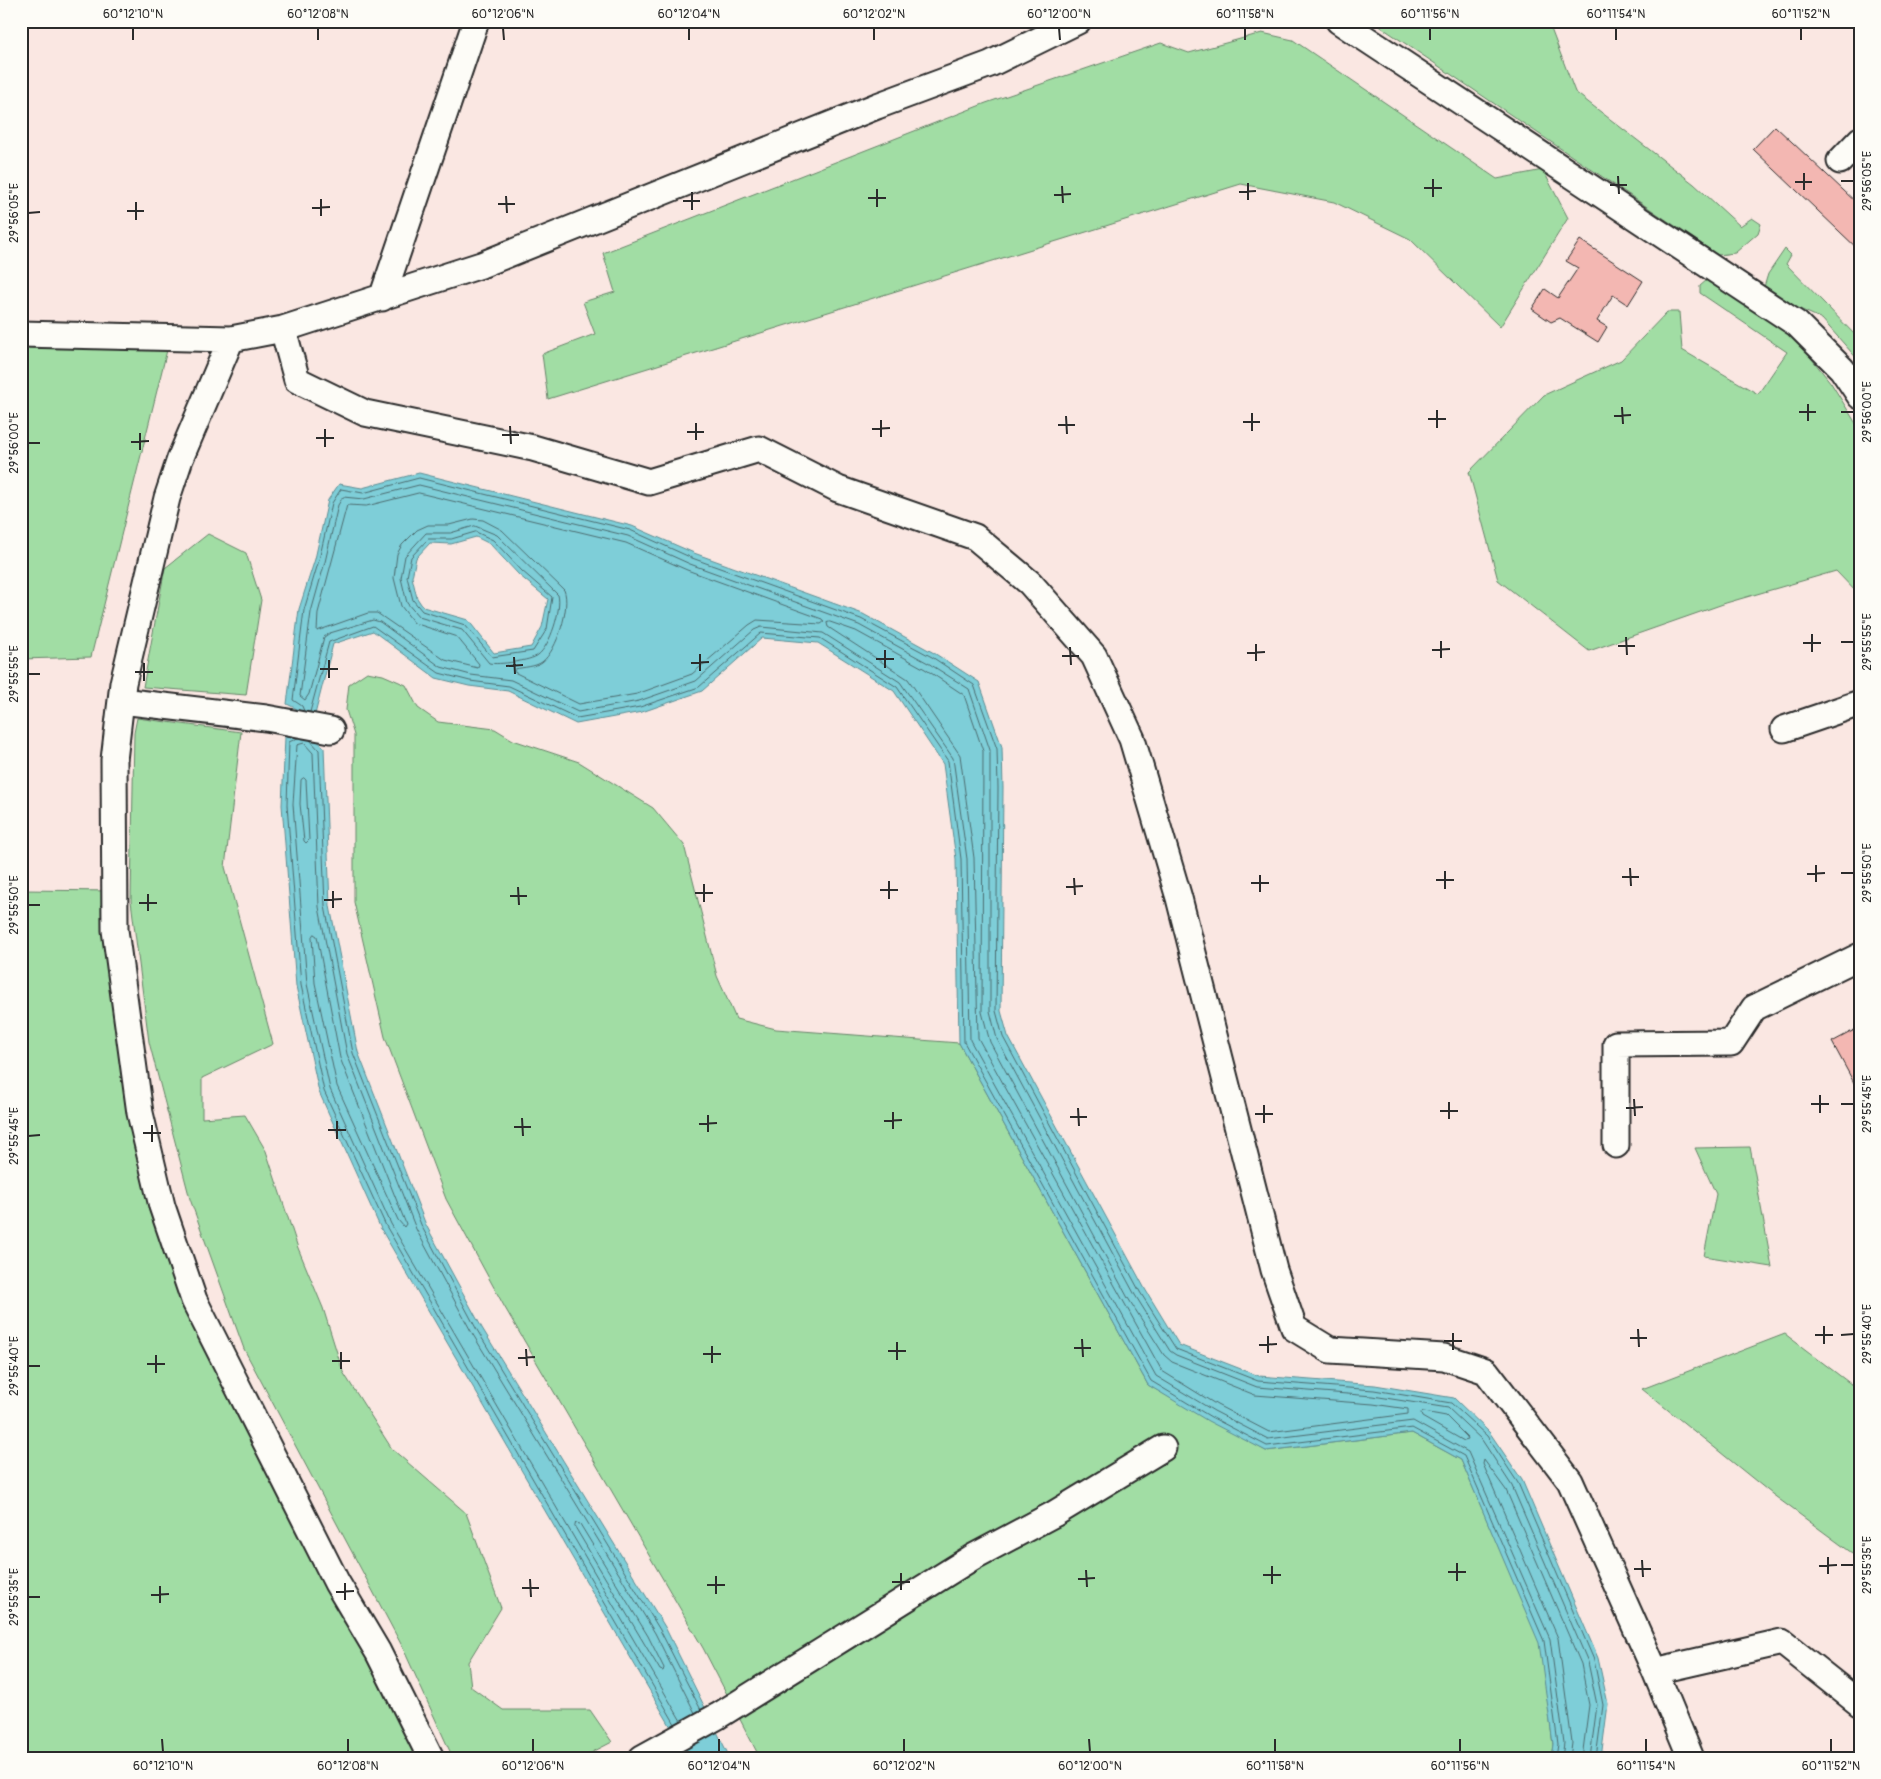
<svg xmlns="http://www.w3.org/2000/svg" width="1881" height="1779" viewBox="0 0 1881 1779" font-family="Pangolin,sans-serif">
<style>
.green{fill:#a1dda4;stroke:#668468}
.water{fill:#7eced8;stroke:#5d8d93;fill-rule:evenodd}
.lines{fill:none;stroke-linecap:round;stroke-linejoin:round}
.shore{stroke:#4c6c70;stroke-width:1}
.building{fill:#f3b7b2;stroke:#2b2b2b}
.minor-casing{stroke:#2b2b2b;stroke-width:29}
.minor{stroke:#fdfcf7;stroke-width:25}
.ticks{fill:none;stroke:#2b2b2b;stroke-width:2}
.neatline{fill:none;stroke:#2b2b2b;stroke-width:2}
.ticks-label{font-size:12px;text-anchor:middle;fill:#2b2b2b}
</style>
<rect width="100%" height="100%" fill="#fae7e2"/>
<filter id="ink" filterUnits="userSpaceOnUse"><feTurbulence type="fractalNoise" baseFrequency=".02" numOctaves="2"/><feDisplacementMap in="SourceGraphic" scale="10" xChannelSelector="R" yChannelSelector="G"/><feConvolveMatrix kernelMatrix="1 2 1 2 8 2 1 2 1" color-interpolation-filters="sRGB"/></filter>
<g filter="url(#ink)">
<path class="green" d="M1372,21H1548L1575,92L1694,184L1740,226L1752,218L1761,224L1758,233L1735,253L1718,255Z
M1262,33L1293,40L1497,179L1543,170L1568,218L1500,327L1410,239L1334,202L1241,184L548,399L542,354L595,334L583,302L615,292L603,253L986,103L1161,43L1189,53Z
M1785,249L1791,255L1786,264L1860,340V362L1822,319L1782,301L1764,287L1768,274Z
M1707,280L1796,339L1831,383L1860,430V596L1836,571L1726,603L1589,651L1498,580L1469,472L1544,395L1621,360L1667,312H1679L1682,350L1758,394L1787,352L1700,293V286Z
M21,335L168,346L91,657L21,659Z
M208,534L246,553L261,600L246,695L143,687L165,568Z
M367,672L383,675L406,685L418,708L438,722L495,729L513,740L579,762L653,808L684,845L717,976L736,1019L776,1029L959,1043L1148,1385L1266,1451L1412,1433L1461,1460L1540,1643L1553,1745L1551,1758H760L703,1648L504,1306L446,1199L385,1037L354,902V735L346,710L349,684Z
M137,718L241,732L225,867L273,1044L202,1078V1118L245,1115L266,1151L298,1248L323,1308L343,1372L392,1449L466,1513L501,1608L468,1662L471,1687L503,1710H590L612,1742L581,1758H453L402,1646L244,1349L190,1199L149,1042L131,901L134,733Z
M21,890L115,891L162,1206L431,1758H21Z
M1750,1147L1772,1267L1704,1256L1716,1194L1695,1148Z
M1785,1334L1860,1391V1543L1852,1553L1772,1494L1642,1389Z"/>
<path class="water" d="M419,473L632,526L694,553L863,614L934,653L979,682L1002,747L1003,788L1001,1011L1008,1036L1145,1289L1179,1345L1259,1376L1375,1385L1454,1398L1490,1433L1522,1480L1598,1658L1608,1704L1601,1758H1551L1553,1744L1539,1643L1461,1460L1412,1433L1266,1451L1208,1421L1148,1385L959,1043L956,859L943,764L894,691L818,643L762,638L702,691L642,712L576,724L508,691L469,686L436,678L373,631L333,644L310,734L324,747L330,906L358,1052L426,1225L482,1328L665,1627L730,1758H689L381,1229L319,1092L296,986L282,805L285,737L300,732L299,710L287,704L299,609L315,559L328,500L339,484L362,488ZM476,537L490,544L519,575L548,599L542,627L531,647L494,653L468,620L423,607L417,598L412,577L416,558L430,543L451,544Z"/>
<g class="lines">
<path class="shore" d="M419,493L626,543L687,570L822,619L824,622L821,624L757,620L749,625L692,674L637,694L579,704L514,672L515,669C524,667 535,667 542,662C557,651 571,606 564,590L502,530L483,520L473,519L449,525H428L417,530L402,545L397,554L394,578L401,606L414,623L457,637L479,664L478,668L445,660L377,613H368L317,631L318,613L347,505L366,506Z
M475,526L497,535L558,595C562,609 550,646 538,655C531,661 498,665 489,663L462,630L419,617L407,603L401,578L405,556L426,533H450Z
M476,532L493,540L522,571L552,597L547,629L533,651L492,657L465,625L422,611L413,600L407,577L411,557L428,539H451Z
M830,622L856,631L925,669L964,695L983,751L982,1012L990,1042L1128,1298L1164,1355L1172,1362L1255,1395L1373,1404L1408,1409V1414L1269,1432L1217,1405L1162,1371L978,1038L974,858L960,755L908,679L828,627L827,623Z
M304,711L302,706L293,700L304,610L319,560L332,503L341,489L363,493L419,478L630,530L692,558L861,619L932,657L974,685L997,749L998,788L996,1011L1003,1037L1140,1292L1176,1349L1258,1381L1374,1390L1451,1403L1487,1436L1518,1483L1594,1660L1603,1705L1596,1758
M310,712L329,642L373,626L439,673L470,681L509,686L577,718L640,707L699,687L761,633L820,638L897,687L948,761L961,859L964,1042L1151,1381L1211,1417L1267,1446L1412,1428L1464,1456L1544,1641L1558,1744L1556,1758
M298,738L289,742L287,805L301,985L324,1091L386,1226L675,1724
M310,740L319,750L325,906L353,1053L422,1227L477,1330L660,1630L701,1710
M304,778L306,780L309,840L306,843L304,841L300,804L301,780Z
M314,934L317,936L340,1058L406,1224L404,1227L398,1220L337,1086L315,983L312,937Z
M1424,1412L1446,1416L1467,1437L1468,1440L1464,1441L1422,1417L1421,1414Z
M576,1523L580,1524L648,1636L664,1668L663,1671L660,1670L575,1527Z
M681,1721L391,1224L330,1089L307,984L293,804L297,745L304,743L313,753L319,907L347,1054L416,1229L472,1333L655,1633L695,1713
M1562,1758L1564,1743L1550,1639L1468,1452L1413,1421L1268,1439L1214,1411L1156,1376L970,1040L967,859L953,758L900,682L823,633L761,627L754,630L696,681L639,701L578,712L511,680L471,675L441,667L380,622L373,620L330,633L324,637L309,694L305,700L300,696L311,612L325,562L338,505L343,497L364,499L419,485L628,536L690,564L859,625L928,663L969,689L990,750V1011L997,1039L1135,1295L1170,1351L1176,1355L1257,1387L1373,1396L1448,1408L1482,1440L1512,1486L1588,1662L1597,1705L1590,1758
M1570,1758L1572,1743L1558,1638L1483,1464L1484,1460L1506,1490L1581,1664L1589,1705L1582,1758"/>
</g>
<path class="building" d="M1775,126L1860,206V251L1753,149Z
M1580,240L1643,281L1628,305L1613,295L1597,321L1607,327L1598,342L1560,318L1551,322L1532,309L1545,289L1558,298L1578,268L1566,261Z
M1860,1027V1094L1832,1042Z"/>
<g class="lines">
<defs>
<path id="minor" d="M1339,21L1797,324L1842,369L1860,396
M1840,161L1860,140
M382,298L476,21
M283,329L297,380L365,413L533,448L649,482L759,449L838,489L975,537L1030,583L1094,656L1132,739L1179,898L1274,1270L1294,1328L1330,1350L1444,1357L1486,1371L1570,1481L1655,1671L1691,1758
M21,334L231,339L283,329L481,265L877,106L990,64L1078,21
M231,339L180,459L167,498L123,683L114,760L115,930L140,1113L162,1206L194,1300L337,1583L378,1652L431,1758
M121,701L266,718L331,730
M1784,729L1860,703
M1616,1145V1044L1731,1043L1754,1008L1860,956
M1655,1671L1782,1642L1860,1704
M642,1758L718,1716L973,1557L1054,1514L1163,1448"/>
</defs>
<use href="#minor" class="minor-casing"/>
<use href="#minor" class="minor"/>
</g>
</g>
<path class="ticks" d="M133,28V40M318,28V40M503,28L504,40M689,28V40M874,28V40M1059,28L1060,40M1245,28V40M1430,28V40M1616,28V40M1801,28V40M1804,173V190M1618,176L1619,194M1433,179V197M1841,181H1854M1795,182H1812M1248,183V200M1610,185H1627M1062,186L1063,203M1424,188H1442M877,189V207M692,192V210M1239,192L1256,191M1054,195L1071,194M506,196L507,213M868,198H886M321,199V216M683,201H700M136,202V220M498,204H515M312,208L330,207M127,211H144M28,213L40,212M1808,404V421M1622,407L1623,424M1437,410V428M1799,412H1816M1841,412H1854M1252,413V431M1066,416L1067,434M1614,416L1631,415M1428,419H1446M881,420V437M1243,422H1260M696,423V440M1058,425H1075M510,426L511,444M325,429V447M872,429L890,428M687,432H704M140,433V450M502,435H519M316,438H334M131,442L149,441M28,443H40M1812,634V652M1626,637L1627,655M1441,641V658M1841,642H1854M1803,643H1821M1256,644V661M1618,646H1635M1070,647L1071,665M885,650V668M1432,650L1450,649M1247,653L1265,652M700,654V671M1062,656H1079M514,657L515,674M876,659H894M329,660V678M144,663V681M691,663L709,662M506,666L523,665M320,669H338M135,672H153M28,674H40M1816,865V882M1630,868L1631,886M1445,871V889M1841,873H1854M1807,874L1825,873M1260,875V892M1622,877H1639M1074,878L1075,895M1436,880H1454M889,881V899M1251,883H1269M704,884V902M518,887L519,905M1066,887L1083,886M880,890H898M333,891V908M695,893H713M148,894V911M510,896H527M324,900L342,899M139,903H157M28,905H40M1820,1095V1113M1634,1099L1635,1116M1449,1102V1119M1811,1104H1829M1841,1104H1854M1264,1105V1123M1078,1108L1079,1126M1626,1108L1643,1107M1440,1111H1458M893,1112V1129M1255,1114H1273M708,1115V1132M1070,1117H1087M522,1118L523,1136M337,1121V1139M884,1121L902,1120M699,1124L717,1123M152,1125V1142M514,1127H531M328,1130H346M143,1133H161M28,1136L40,1135M1824,1326V1344M1638,1329L1639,1347M1453,1333V1350M1815,1335H1833M1841,1335L1854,1334M1268,1336V1353M1630,1338H1647M1082,1339L1083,1357M1444,1341H1462M897,1342V1360M1259,1345L1277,1344M712,1346V1363M1074,1348H1091M526,1349L527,1366M888,1351H906M341,1352V1369M703,1354H721M156,1355V1373M518,1358L535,1357M332,1361H350M147,1364H165M28,1366H40M1828,1557V1574M1642,1560L1643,1577M1457,1563V1581M1841,1565H1854M1272,1566V1584M1819,1566L1837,1565M1634,1569H1651M1086,1570L1087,1587M1448,1572H1466M901,1573V1590M1263,1575H1281M716,1576V1594M530,1579L531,1597M1078,1579L1095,1578M892,1582H910M345,1583V1600M707,1585H725M160,1586V1603M522,1588H539M336,1592L354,1591M151,1595L169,1594M28,1597H40M162,1739L163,1752M348,1739V1752M533,1739V1752M719,1739V1752M904,1739V1752M1089,1739L1090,1752M1275,1739V1752M1460,1739V1752M1646,1739V1752M1831,1739V1752"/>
<rect width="1881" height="1779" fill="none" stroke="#fdfcf7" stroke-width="55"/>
<rect x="28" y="28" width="1826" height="1724" class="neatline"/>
<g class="ticks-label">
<text x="133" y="18">60°12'10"N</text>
<text x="318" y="18">60°12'08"N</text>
<text x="503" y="18">60°12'06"N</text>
<text x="689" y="18">60°12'04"N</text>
<text x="874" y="18">60°12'02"N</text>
<text x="1059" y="18">60°12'00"N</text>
<text x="1245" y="18">60°11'58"N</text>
<text x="1430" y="18">60°11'56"N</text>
<text x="1616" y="18">60°11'54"N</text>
<text x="1801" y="18">60°11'52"N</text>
<text transform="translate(1867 181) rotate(-90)" y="4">29°56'05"E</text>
<text transform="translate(14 213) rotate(-90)" y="4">29°56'05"E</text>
<text transform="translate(1867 412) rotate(-90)" y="4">29°56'00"E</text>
<text transform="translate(14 443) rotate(-90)" y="4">29°56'00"E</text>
<text transform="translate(1867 642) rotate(-90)" y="4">29°55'55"E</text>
<text transform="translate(14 674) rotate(-90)" y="4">29°55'55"E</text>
<text transform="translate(1867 873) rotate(-90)" y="4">29°55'50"E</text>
<text transform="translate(14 905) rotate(-90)" y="4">29°55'50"E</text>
<text transform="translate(1867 1104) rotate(-90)" y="4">29°55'45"E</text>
<text transform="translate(14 1136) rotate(-90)" y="4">29°55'45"E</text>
<text transform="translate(1867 1334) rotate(-90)" y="4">29°55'40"E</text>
<text transform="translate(14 1366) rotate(-90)" y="4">29°55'40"E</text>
<text transform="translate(1867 1565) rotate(-90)" y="4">29°55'35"E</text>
<text transform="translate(14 1597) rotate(-90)" y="4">29°55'35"E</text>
<text x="163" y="1770">60°12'10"N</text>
<text x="348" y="1770">60°12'08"N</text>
<text x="533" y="1770">60°12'06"N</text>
<text x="719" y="1770">60°12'04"N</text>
<text x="904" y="1770">60°12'02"N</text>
<text x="1090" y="1770">60°12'00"N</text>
<text x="1275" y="1770">60°11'58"N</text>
<text x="1460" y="1770">60°11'56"N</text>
<text x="1646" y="1770">60°11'54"N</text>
<text x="1831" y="1770">60°11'52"N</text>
</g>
</svg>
